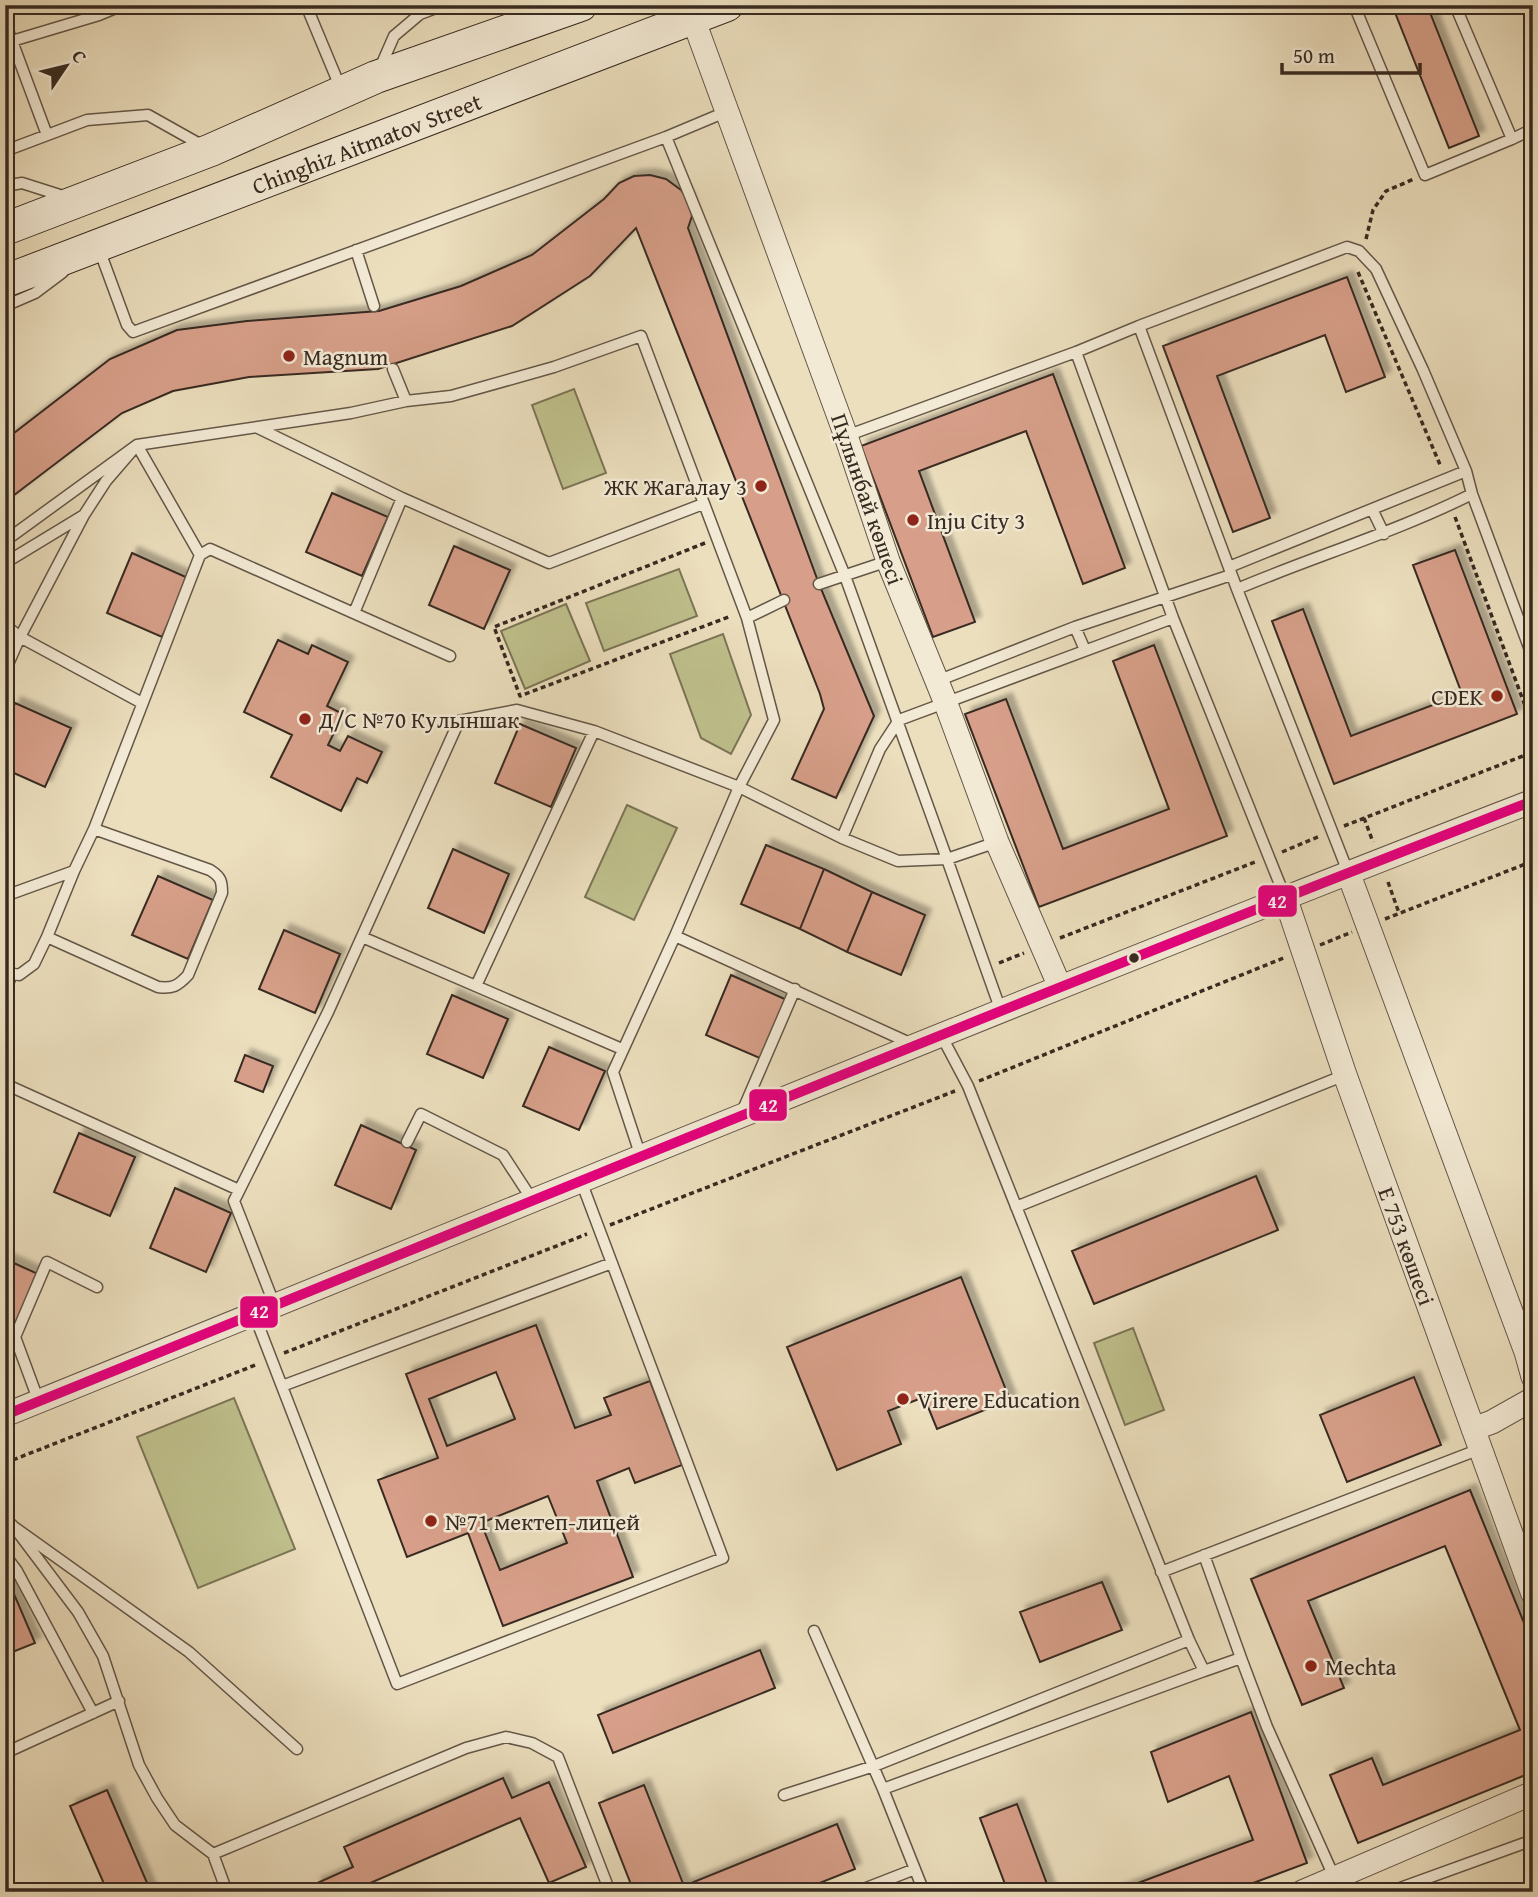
<svg xmlns="http://www.w3.org/2000/svg" width="1538" height="1897" viewBox="0 0 1538 1897" font-family="'Gentium Book Plus',serif">
<style>
.green{fill:#bfc08c;stroke:#7b7556;stroke-width:2}
.building{fill:#d79f89;stroke:#372a21;stroke-width:2;fill-rule:evenodd;filter:url(#shadow)}
.lines{fill:none;stroke-linecap:round;stroke-linejoin:round}
.lane-casing{stroke:#645748;stroke-width:13}
.street-casing{stroke:#645748;stroke-width:25}
.secondary-casing{stroke:#372a21;stroke-width:34}
.path{stroke:#372a21;stroke-width:3.5;stroke-dasharray:5 3.5;stroke-linecap:butt}
.lane{stroke:#f3ead5;stroke-width:10}
.street{stroke:#f3ead5;stroke-width:23}
.secondary{stroke:#f3ead5;stroke-width:32}
.bus-1-casing{stroke:#f3ead5;stroke-width:16}
.bus-1{stroke:#e5007d;stroke-width:10}
.poi-dot{fill:#8f2418;stroke:#f3ead5;stroke-width:2.5}
.bus-dot{fill:#372a21;stroke:#f3ead5;stroke-width:2.5}
.labels{text-anchor:middle;dominant-baseline:central;stroke-width:5;stroke-linejoin:round;paint-order:stroke}
.street-label{font-size:23px;fill:#372a21;stroke:#f3ead5}
.poi-label{font-size:23px;fill:#372a21;stroke:#f3ead5;text-anchor:start}
.line-badge{stroke:#f3ead5;stroke-width:2.5}
.badge-label{font-size:19px;text-anchor:middle;font-weight:bold;fill:#fff}
</style>
<defs>
<filter id="shadow"><feDropShadow dx="6" dy="-6" stdDeviation="2" flood-color="#0004"/></filter>
</defs>
<rect width="100%" height="100%" fill="#ecdfbe"/>
<filter id="stains"><feTurbulence type="fractalNoise" baseFrequency=".00286" numOctaves="4"/><feColorMatrix values="0 0 0 0 .2 0 0 0 0 .09 0 0 0 0 .02 0 0 0 .5 -.17"/></filter>
<radialGradient id="worn" r=".72"><stop offset=".6" stop-color="#630" stop-opacity="0"/><stop offset="1" stop-color="#630" stop-opacity=".3"/></radialGradient>
<path class="green" d="M574,389L606,473L563,489L532,405Z
M679,569L697,616L604,651L586,603Z
M566,604L590,661L525,689L501,631Z
M723,634L751,715L731,754L701,738L670,654Z
M627,805L677,828L634,920L585,897Z
M1133,1328L1164,1410L1125,1425L1094,1343Z
M234,1398L295,1549L198,1588L137,1437Z"/>
<path class="building" d="M76,5H109L81,17Z
M1392,5H1427L1479,136L1449,148Z
M650,175L666,179L681,190L689,201L692,216L688,228L819,584L874,716L836,798L792,779L824,709L820,694L636,228L590,276L512,326L378,369L249,377L173,391L122,413L5,502V440L110,359L177,330L247,321L379,311L461,286L532,255L604,199L619,183L634,176Z
M1347,277L1385,377L1346,392L1325,335L1217,376L1270,518L1233,532L1163,346Z
M1053,374L1125,568L1083,584L1026,431L919,471L975,622L933,637L861,446Z
M332,493L388,517L362,576L306,552Z
M454,546L510,570L484,629L429,605Z
M1455,550L1517,714L1334,784L1272,621L1303,609L1351,736L1462,694L1413,565Z
M132,553L188,578L162,637L107,613Z
M278,640L308,654L312,645L348,662L327,706L343,714L328,745L340,751L348,736L382,752L367,783L357,778L341,811L271,777L292,735L244,712Z
M1154,645L1227,836L1039,907L965,714L1006,699L1063,849L1169,809L1113,661Z
M15,703L71,728L45,787L5,769V726Z
M520,724L576,748L551,807L495,783Z
M766,845L824,869L800,929L741,904Z
M453,849L509,874L484,933L428,908Z
M824,869L872,892L847,952L800,929Z
M158,876L213,900L188,959L132,935Z
M872,892L925,915L901,975L847,952Z
M284,930L340,954L315,1013L259,989Z
M731,975L787,1000L762,1059L706,1035Z
M452,995L508,1019L483,1078L427,1054Z
M549,1047L605,1071L579,1130L523,1106Z
M245,1055L273,1066L263,1092L235,1081Z
M361,1125L416,1150L391,1209L335,1185Z
M79,1133L135,1157L110,1216L54,1192Z
M1256,1176L1278,1230L1094,1304L1072,1251Z
M175,1188L231,1213L206,1272L150,1248Z
M5,1259L38,1274L13,1333L5,1330Z
M961,1277L1010,1400L937,1429L924,1397L888,1411L901,1444L837,1470L787,1347Z
M536,1325L575,1428L611,1415L604,1398L650,1381L682,1465L635,1483L629,1468L597,1481L633,1577L503,1626L468,1533L407,1557L378,1480L438,1458L406,1374ZM496,1372L515,1419L447,1446L429,1399ZM548,1496L567,1543L500,1570L481,1523Z
M1414,1377L1441,1445L1347,1482L1320,1415Z
M1470,1490L1533,1645V1772L1358,1843L1330,1775L1372,1758L1383,1785L1520,1730L1445,1546L1308,1601L1344,1688L1302,1705L1251,1579Z
M5,1573L35,1643L5,1655Z
M1102,1582L1122,1630L1040,1662L1020,1612Z
M760,1650L775,1688L613,1753L598,1715Z
M1251,1712L1307,1863L1229,1892H1114L1253,1840L1229,1776L1168,1802L1151,1752Z
M503,1778L512,1798L549,1782L586,1867L549,1883L520,1818L361,1887L364,1892H319L315,1884L353,1867L344,1847Z
M644,1785L684,1886L837,1824L855,1869L797,1892H634L599,1803Z
M107,1790L151,1892H92L105,1886L70,1806Z
M1017,1804L1050,1892H1008L980,1818Z"/>
<g class="lines">
<defs>
<path id="lane" d="M306,5L341,89
M1354,5L1425,175L1512,139L1455,5
M5,23L12,41L5,44
M380,68L394,36L420,14L444,5
M47,135L12,41L99,15L123,5
M666,137L728,111
M1512,139L1533,129
M5,151L87,120L148,115L205,147
M5,186L22,183L66,197
M99,249L127,325L133,332L666,137L845,576L947,859L997,842
M356,250L374,306
M5,306L35,293L63,272
M1139,326L1237,589L1348,872
M1076,352L1173,618L1285,897
M393,369L406,401
M258,428L402,498L549,563L703,504
M846,436L1076,352L1139,326L1347,247L1359,251L1376,269L1423,370L1466,471L1472,494L1533,658
M1372,509L1384,534
M5,541L137,445L106,481L84,515L5,563
M200,555L137,445L351,413L406,401L451,396L554,367L641,336L747,618L774,720L739,787L675,936L613,1072L641,1157
M1229,567L1466,471
M819,584L888,561
M1237,589C1315,556 1396,532 1472,494
M354,613L402,498
M747,618L784,600
M5,625L20,637L142,703
M1075,627L1085,650
M5,671L20,637L84,515
M937,681L1075,627L1231,575
M842,838L880,749L899,720L1173,618
M74,871L47,937L158,987C172,989 178,986 188,975L222,893C222,881 221,877 210,870L94,829
M5,896L74,871L94,829L200,555L210,549L450,656
M675,936L912,1044
M362,937L622,1049
M5,972L19,975L34,964L47,937
M476,986L594,731L739,787L842,838L898,861L947,859L1001,1011
M5,991L12,974
M941,1035L968,1086L1189,1640L1204,1671L1241,1658L1267,1727L1335,1879
M5,1084L239,1190
M742,1112L795,989
M407,1142L421,1114L503,1155L533,1201
M1016,1207L1345,1075
M275,1306L234,1201L328,1012L459,721L517,710L594,731
M254,1314L397,1684L723,1558L581,1181
M282,1386L612,1263
M39,1402L15,1337L47,1262L97,1287
M5,1518L14,1527L189,1652L297,1749
M14,1527L78,1612L103,1656L139,1765L157,1798L175,1825L213,1854
M5,1555L17,1571L93,1713
M1204,1555L1241,1658
M1161,1572L1480,1449
M814,1631L883,1789L924,1892
M5,1753L119,1701
M883,1789L1204,1671
M784,1795L874,1766L1189,1640
M227,1892L213,1854L466,1748L506,1737L532,1743L558,1757L610,1892
M593,1892L608,1886
M856,1892L915,1869
M1389,1892L1533,1840"/>
<path id="street" d="M688,5L846,436L888,561L945,701L997,842L1060,987
M1348,872L1526,1352L1533,1377
M1285,897L1345,1075L1533,1594
M5,1415C514,1209 1021,999 1533,801
M1473,1429L1492,1422L1533,1399
M1302,1892L1533,1793"/>
<g id="secondary">
<path d="M5,229L211,150L376,77L581,5"/>
<path id="s1" d="M5,281L727,5"/>
</g>
</defs>
<use href="#lane" class="lane-casing"/>
<use href="#street" class="street-casing"/>
<use href="#secondary" class="secondary-casing"/>
<path class="path" d="M1366,239L1373,210L1386,191L1414,179
M1358,272L1441,467
M1455,517L1533,727
M705,543L494,627L520,696L731,616
M1364,818L1373,842
M1344,826L1533,752
M1282,852L1320,836
M1388,882L1399,913
M1385,919L1533,861
M1060,938L1255,862
M1320,945L1352,932
M999,963L1024,953
M979,1081L1286,957
M610,1225L955,1091
M284,1353L587,1234
M5,1463L258,1364"/>
<use href="#lane" class="lane"/>
<use href="#street" class="street"/>
<use href="#secondary" class="secondary"/>
<defs>
<path id="bus-1" d="M5,1415C514,1209 1021,999 1533,801"/>
</defs>
<use href="#bus-1" class="bus-1-casing"/>
<use href="#bus-1" class="bus-1"/>
</g>
<g class="poi-dot">
<circle cx="289" cy="356" r="7"/>
<circle cx="761" cy="486" r="7"/>
<circle cx="913" cy="520" r="7"/>
<circle cx="1497" cy="696" r="7"/>
<circle cx="305" cy="719" r="7"/>
<circle cx="903" cy="1399" r="7"/>
<circle cx="431" cy="1521" r="7"/>
<circle cx="1311" cy="1666" r="7"/>
</g>
<circle class="bus-dot" cx="1134" cy="958" r="6"/>
<g class="labels">
<g class="street-label">
<text stroke="none"><textPath href="#s1" startOffset="387">Chinghiz Aitmatov Street</textPath></text>
<text transform="translate(868 499) rotate(71)">Пұлынбай көшесі</text>
<text transform="translate(1407 1246) rotate(70)">Е 753 көшесі</text>
</g>
<g class="poi-label">
<text x="303" y="356">Magnum</text>
<text x="747" y="486" text-anchor="end">ЖК Жагалау 3</text>
<text x="927" y="520">Inju City 3</text>
<text x="1483" y="696" text-anchor="end">CDEK</text>
<text x="319" y="719">Д/С №70 Кулыншак</text>
<text x="917" y="1399">Virere Education</text>
<text x="445" y="1521">№71 мектеп-лицей</text>
<text x="1325" y="1666">Mechta</text>
</g>
</g>
<g class="line-badge">
<rect x="1257" y="884" width="41" height="34" rx="7" fill="#e5007d"/>
<rect x="748" y="1088" width="40" height="34" rx="7" fill="#e5007d"/>
<rect x="239" y="1295" width="40" height="34" rx="7" fill="#e5007d"/>
</g>
<g class="badge-label">
<text x="1277" y="908">42</text>
<text x="768" y="1112">42</text>
<text x="259" y="1318">42</text>
</g>
<rect width="1538" height="1897" fill="none" stroke="#ecdfbe" stroke-width="28"/>
<rect x="7" y="7" width="1524" height="1883" fill="none" stroke="#372a21" stroke-width="3.5"/>
<rect x="14" y="14" width="1510" height="1869" fill="none" stroke="#372a21" stroke-width="2"/>
<g transform="translate(66 66) rotate(55)" stroke="#f3ead5" stroke-width="5" paint-order="stroke">
<path d="M0-5L12 26L0 18L-12 26Z" fill="#372a21"/>
<text y="-10" font-size="19" font-weight="bold" text-anchor="middle" fill="#372a21">С</text>
</g>
<path d="M1282 63v10h138v-10" fill="none" stroke="#372a21" stroke-width="3.5"/>
<text x="1293" y="63" font-size="21" fill="#372a21" stroke="#f3ead5" stroke-width="5" paint-order="stroke">50 m</text>
<rect width="100%" height="100%" filter="url(#stains)"/>
<rect width="100%" height="100%" fill="url(#worn)"/>
</svg>
